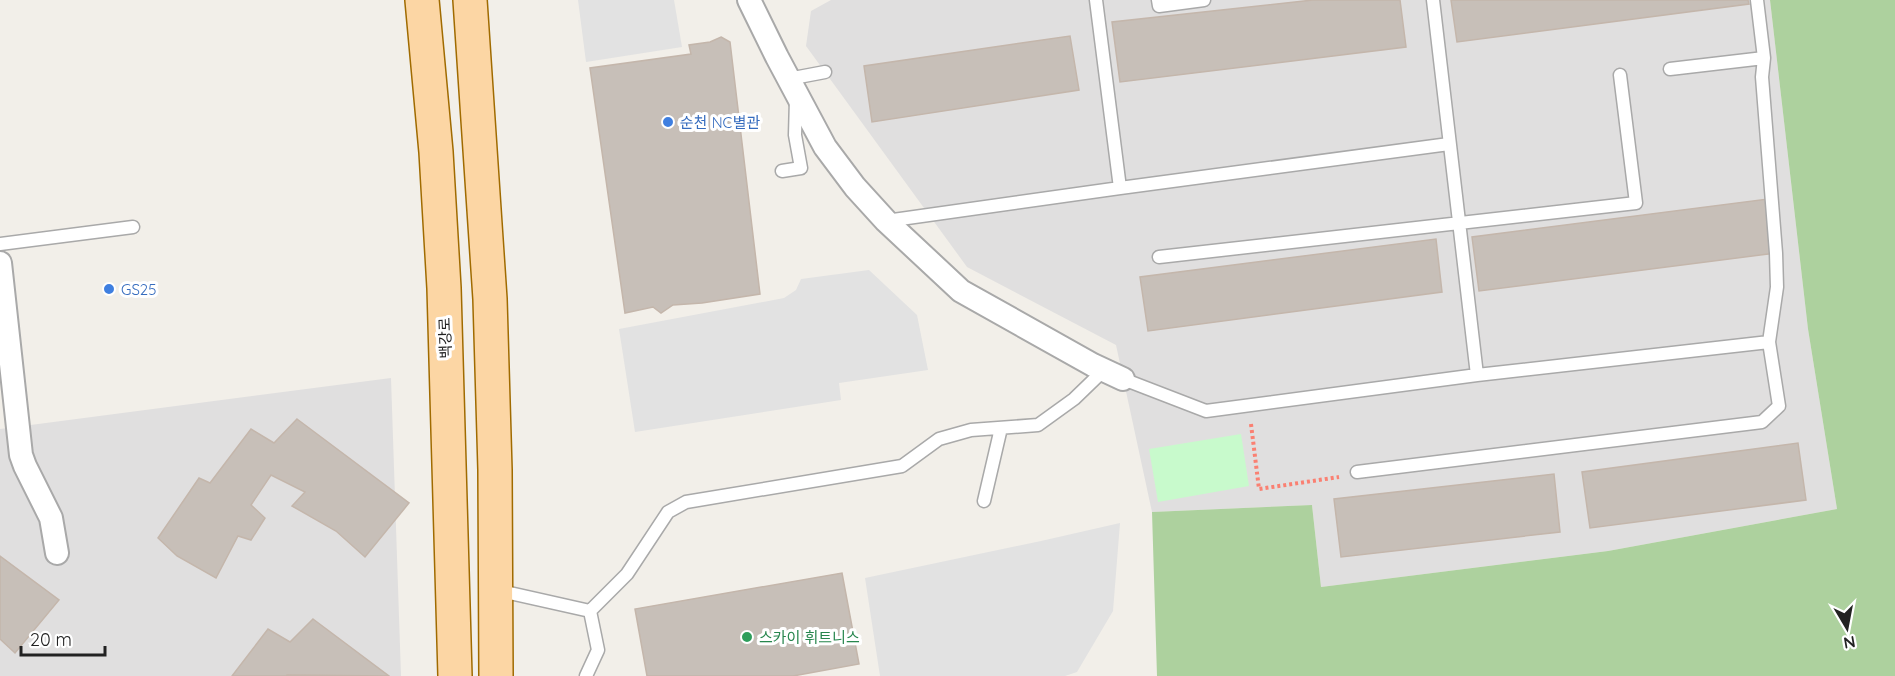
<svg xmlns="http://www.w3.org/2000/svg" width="1895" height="676" viewBox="0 0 1895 676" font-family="Quicksand,'Noto Sans KR',sans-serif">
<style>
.residential{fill:#e0dfdf}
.forest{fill:#add19e}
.park{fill:#c8facc}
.parking{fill:#e2e2e2}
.building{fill:#c7bfb8;stroke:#c4b6ab;stroke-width:1.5}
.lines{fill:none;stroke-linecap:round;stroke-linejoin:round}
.lane-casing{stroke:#a9a9a9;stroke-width:15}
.street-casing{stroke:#a9a9a9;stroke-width:26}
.primary-casing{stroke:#a06b00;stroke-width:36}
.path{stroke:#fa8072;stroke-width:4;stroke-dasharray:3 3;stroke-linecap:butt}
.lane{stroke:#fff;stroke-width:12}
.street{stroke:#fff;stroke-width:22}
.primary{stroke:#fcd6a4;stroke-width:33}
.shop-dot{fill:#3f7fe0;stroke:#fff;stroke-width:2}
.leisure-dot{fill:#2e9e5b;stroke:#fff;stroke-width:2}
.labels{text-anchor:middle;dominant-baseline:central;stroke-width:6;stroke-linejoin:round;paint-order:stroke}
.shop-label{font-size:15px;fill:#366cbe;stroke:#fff;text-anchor:start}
.street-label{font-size:15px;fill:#222;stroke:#fff}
.leisure-label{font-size:15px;fill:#27864d;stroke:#fff;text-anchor:start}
</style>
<rect width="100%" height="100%" fill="#f2efe9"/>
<path class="residential" d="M831,0H1770L1808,329L1837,509L1608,551L1321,587L1312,505L1152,512L1116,345L967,267L806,46L811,11Z
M391,378L401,676H0V429Z"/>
<path class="forest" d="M1770,0H1895V676H1157L1152,512L1312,505L1321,587L1608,551L1837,509L1808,329Z"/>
<path class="park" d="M1241,434L1249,486L1158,502L1149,449Z"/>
<path class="parking" d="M578,0H674L682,47L586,62Z
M869,270L917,315L928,370L839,383L841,400L635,432L619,329L784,298L796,290L801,279Z
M1120,523L1113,611L1077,672L1065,676H880L865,578L1041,541Z"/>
<path class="building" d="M1313,0H1400L1406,47L1120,82L1112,22Z
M1451,0H1748L1749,4L1457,42Z
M1070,36L1079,90L872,122L864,66Z
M721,37L730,42L760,294L702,303L673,305L661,313L653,307L625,313L590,68L691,54L689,45L710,42Z
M1768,199L1776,253L1479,291L1472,237Z
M1436,239L1442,292L1148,331L1140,277Z
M297,419L409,503L365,557L336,531L292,506L305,492L271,475L251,505L265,518L251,540L238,536L216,578L177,556L158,538L199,478L210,483L251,429L274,443Z
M1798,443L1806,500L1590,528L1582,472Z
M1554,474L1560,532L1341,557L1334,499Z
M0,556L59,600L15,653L0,639Z
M842,573L859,664L793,676H647L635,609Z
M313,619L389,676L287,675L286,676H232L268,629L290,642Z"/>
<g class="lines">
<defs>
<path id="lane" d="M1096,0L1120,188
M1158,0L1159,6L1204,0
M1433,0L1477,375L1769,342
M1670,69L1764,58
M788,79L825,72
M782,171L801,168L795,135L796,99
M886,221L1120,188L1449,144
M0,244L133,227
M1159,257L1636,203L1620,75
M1123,379L1206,411L1477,375
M1357,472L1762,422L1779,406L1769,342L1777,287L1776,253L1762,77L1764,58L1757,0
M984,501L1001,428
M496,590L590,611L627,574L668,512L686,502L902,466L939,439L971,430L1038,425L1074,399L1104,370
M586,676L598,650L590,611"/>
<path id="street" d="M749,0L777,57L825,147L855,187L886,221L961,291L1093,365L1123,379
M0,263L21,455L25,466L51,518L57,553"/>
<path id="primary" d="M422,0L436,152L444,288L455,676
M470,0L490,299L495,470L496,676"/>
</defs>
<use href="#lane" class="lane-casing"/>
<use href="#street" class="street-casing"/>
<use href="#primary" class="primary-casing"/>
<path class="path" d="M1251,424L1259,489L1339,477"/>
<use href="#lane" class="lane"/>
<use href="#street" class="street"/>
<use href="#primary" class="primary"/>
</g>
<g class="shop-dot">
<circle cx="668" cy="122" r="6"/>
<circle cx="109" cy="289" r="6"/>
</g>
<circle class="leisure-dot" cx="747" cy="637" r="6"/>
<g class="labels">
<g class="shop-label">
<text x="680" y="122">순천 NC별관</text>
<text x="121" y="289">GS25</text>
</g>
<g class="street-label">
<text transform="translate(445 338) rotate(-92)">백강로</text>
</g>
<g class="leisure-label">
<text x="759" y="637">스카이 휘트니스</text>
</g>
</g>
<g transform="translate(1847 628) rotate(170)" stroke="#ffffff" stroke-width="4.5" paint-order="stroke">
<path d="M0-4.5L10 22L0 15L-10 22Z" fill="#222222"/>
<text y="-9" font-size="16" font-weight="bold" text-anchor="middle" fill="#222222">N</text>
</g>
<path d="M21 646v9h84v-9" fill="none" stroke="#222222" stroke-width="3"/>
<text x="30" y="646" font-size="18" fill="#222222" stroke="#ffffff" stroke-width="4.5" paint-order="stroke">20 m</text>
</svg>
